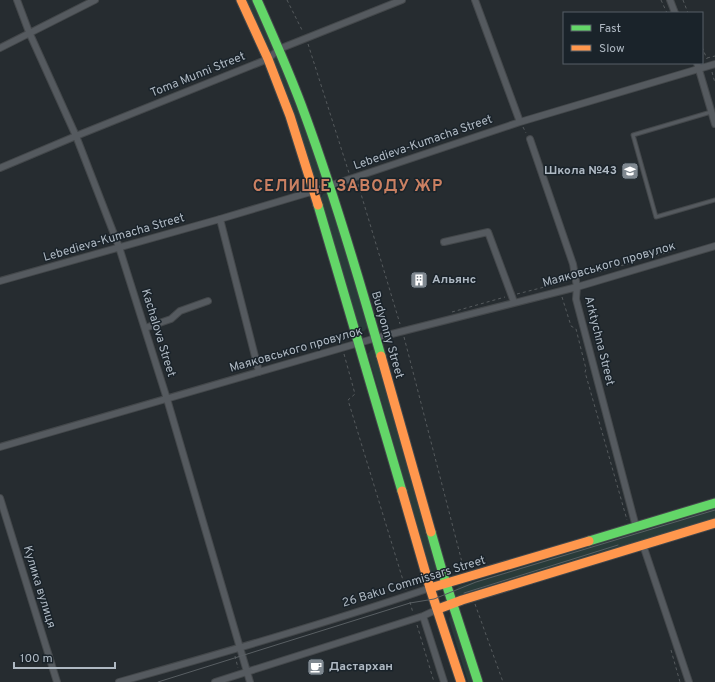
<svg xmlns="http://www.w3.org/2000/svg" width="715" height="682" viewBox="0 0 715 682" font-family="Overpass,sans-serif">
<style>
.green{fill:#293b39}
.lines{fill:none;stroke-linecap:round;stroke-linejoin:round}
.lane-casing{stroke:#44484b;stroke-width:5}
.street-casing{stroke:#44484b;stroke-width:8}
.fast-casing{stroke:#44484b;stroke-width:11}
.slow-casing{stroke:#44484b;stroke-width:11}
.path{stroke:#555a5d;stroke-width:1;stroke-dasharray:3 3;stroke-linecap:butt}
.lane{stroke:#555a5f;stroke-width:3}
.street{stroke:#555a5f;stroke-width:6}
.fast{stroke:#63d668;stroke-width:9}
.slow{stroke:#ff974d;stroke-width:9}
.tram{stroke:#595f63;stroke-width:1}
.labels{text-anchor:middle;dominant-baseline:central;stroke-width:3;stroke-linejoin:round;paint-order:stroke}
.street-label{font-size:12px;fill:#afb9c3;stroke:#1a232a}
.poi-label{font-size:12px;font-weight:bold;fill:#afb9c3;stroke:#1a232a;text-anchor:start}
.district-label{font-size:16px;font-weight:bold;letter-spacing:1px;fill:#ca8062;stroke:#1a232a}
</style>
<rect width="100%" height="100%" fill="#262c30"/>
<path class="green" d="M246,0H254L274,48L269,53Z
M277,54L298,107L324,182L323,184H318L315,182L293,110L272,60Z
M326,193L328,195L368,327L364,331H362L359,327L321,198L323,194Z
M371,350H374L375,352L419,508L439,575L437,579L432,577L368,354Z
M715,508V520L460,597H456L454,591L459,586Z
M452,615L475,682H468L449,620L450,616Z"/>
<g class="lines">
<defs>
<path id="lane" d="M711,112L633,135L656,217L715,200"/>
<path id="street" d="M17,0L29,32L76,136L119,247L167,399L250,682
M475,0L520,122
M670,0L675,13
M0,48L95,0
M697,63L715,124
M530,139L573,264L577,287L576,299L636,527
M0,168L76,136L268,59L279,49L402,0
M220,219L259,372
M444,242L488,232L514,302
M0,281L220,219L314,191L520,122L715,64
M145,328L171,319L180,311L208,301
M0,447L376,338L577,287L715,246
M0,498L57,682
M643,545L689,682
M423,616L444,682
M119,682C223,653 328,623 430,588
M215,682L423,616L438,609"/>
<path id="fast" d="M257,0C274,38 291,76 305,115C334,194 358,275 381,356
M318,205L402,491
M431,532L443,574L478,682
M589,541L715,503"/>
<path id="slow" d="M241,0L268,59L290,116L318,205
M381,356L431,532
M402,491L430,588L461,682
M430,588L589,541
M438,609L462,600L715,523"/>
</defs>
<use href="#lane" class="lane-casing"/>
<use href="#street" class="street-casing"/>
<use href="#fast" class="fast-casing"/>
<use href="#slow" class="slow-casing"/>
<path class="path" d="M287,0L303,32
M661,0L667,13
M683,0L688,13
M308,44L349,173
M702,47L707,59
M707,58L715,56
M712,72L715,83
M523,127L526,133
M358,184L400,324
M581,277L669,252
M517,294L568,281
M562,297L571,326L576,329L586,369L585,372L627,520
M452,312L505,297
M404,337L464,570
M344,354L355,394L348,400L406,590
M410,602L413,613
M475,604L503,682
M417,625L434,682
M671,650L680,682
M235,656L238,668"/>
<use href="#lane" class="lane"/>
<use href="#street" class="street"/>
<use href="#fast" class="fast"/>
<use href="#slow" class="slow"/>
<path class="tram" d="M464,593L618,545
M158,682L410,603L434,599L476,582L715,510"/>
</g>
<defs>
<symbol id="school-square" viewBox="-11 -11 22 22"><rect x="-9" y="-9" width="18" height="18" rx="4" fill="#7f8890" stroke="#1a232a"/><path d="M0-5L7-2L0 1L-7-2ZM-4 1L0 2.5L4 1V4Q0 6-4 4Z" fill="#fff"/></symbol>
<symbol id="building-square" viewBox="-11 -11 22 22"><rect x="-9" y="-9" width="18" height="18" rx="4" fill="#7f8890" stroke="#1a232a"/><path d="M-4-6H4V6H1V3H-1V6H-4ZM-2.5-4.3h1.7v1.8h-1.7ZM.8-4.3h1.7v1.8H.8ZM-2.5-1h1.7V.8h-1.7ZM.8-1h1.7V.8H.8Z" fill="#fff"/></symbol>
<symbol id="cafe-square" viewBox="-11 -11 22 22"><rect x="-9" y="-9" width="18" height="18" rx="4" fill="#7f8890" stroke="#1a232a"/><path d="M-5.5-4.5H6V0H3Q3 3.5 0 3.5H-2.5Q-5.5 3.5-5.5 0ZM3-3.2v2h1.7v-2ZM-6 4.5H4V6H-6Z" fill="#fff"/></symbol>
</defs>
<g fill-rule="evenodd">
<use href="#school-square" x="620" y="161" width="20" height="20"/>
<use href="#building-square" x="409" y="270" width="20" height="20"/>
<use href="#cafe-square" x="306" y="657" width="20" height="20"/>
</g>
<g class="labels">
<g class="street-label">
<text transform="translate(198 75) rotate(-22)">Toma Munni Street</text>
<text transform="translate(423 143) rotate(-19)">Lebedieva-Kumacha Street</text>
<text transform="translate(114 238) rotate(-16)">Lebedieva-Kumacha Street</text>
<text transform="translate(609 265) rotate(-16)">Маяковського провулок</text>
<text transform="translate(158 333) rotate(73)">Kachalova Street</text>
<text transform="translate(387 335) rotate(74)">Budyonny Street</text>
<text transform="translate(599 341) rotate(76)">Arktychna Street</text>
<text transform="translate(296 350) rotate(-16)">Маяковського провулок</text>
<text transform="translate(414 582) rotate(-17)">26 Baku Commissars Street</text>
<text transform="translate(39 587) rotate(73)">Кулика вулиця</text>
</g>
<g class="poi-label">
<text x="617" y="171" text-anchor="end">Школа №43</text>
<text x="432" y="280">Альянс</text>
<text x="329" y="667">Дастархан</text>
</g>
<g class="district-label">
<text x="348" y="187">СЕЛИЩЕ ЗАВОДУ ЖР</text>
</g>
</g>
<rect x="563" y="12" width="140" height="52" fill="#1a232a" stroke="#565f67"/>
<rect x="571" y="25" width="20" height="6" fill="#63d668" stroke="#565f67"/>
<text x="599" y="32" font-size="12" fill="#afb9c3">Fast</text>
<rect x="571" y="45" width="20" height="6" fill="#ff974d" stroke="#565f67"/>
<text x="599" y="52" font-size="12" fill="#afb9c3">Slow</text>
<path d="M14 662v6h101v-6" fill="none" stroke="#afb9c3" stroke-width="2"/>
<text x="20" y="662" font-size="12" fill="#afb9c3" stroke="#1a232a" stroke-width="3" paint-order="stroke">100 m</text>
</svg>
